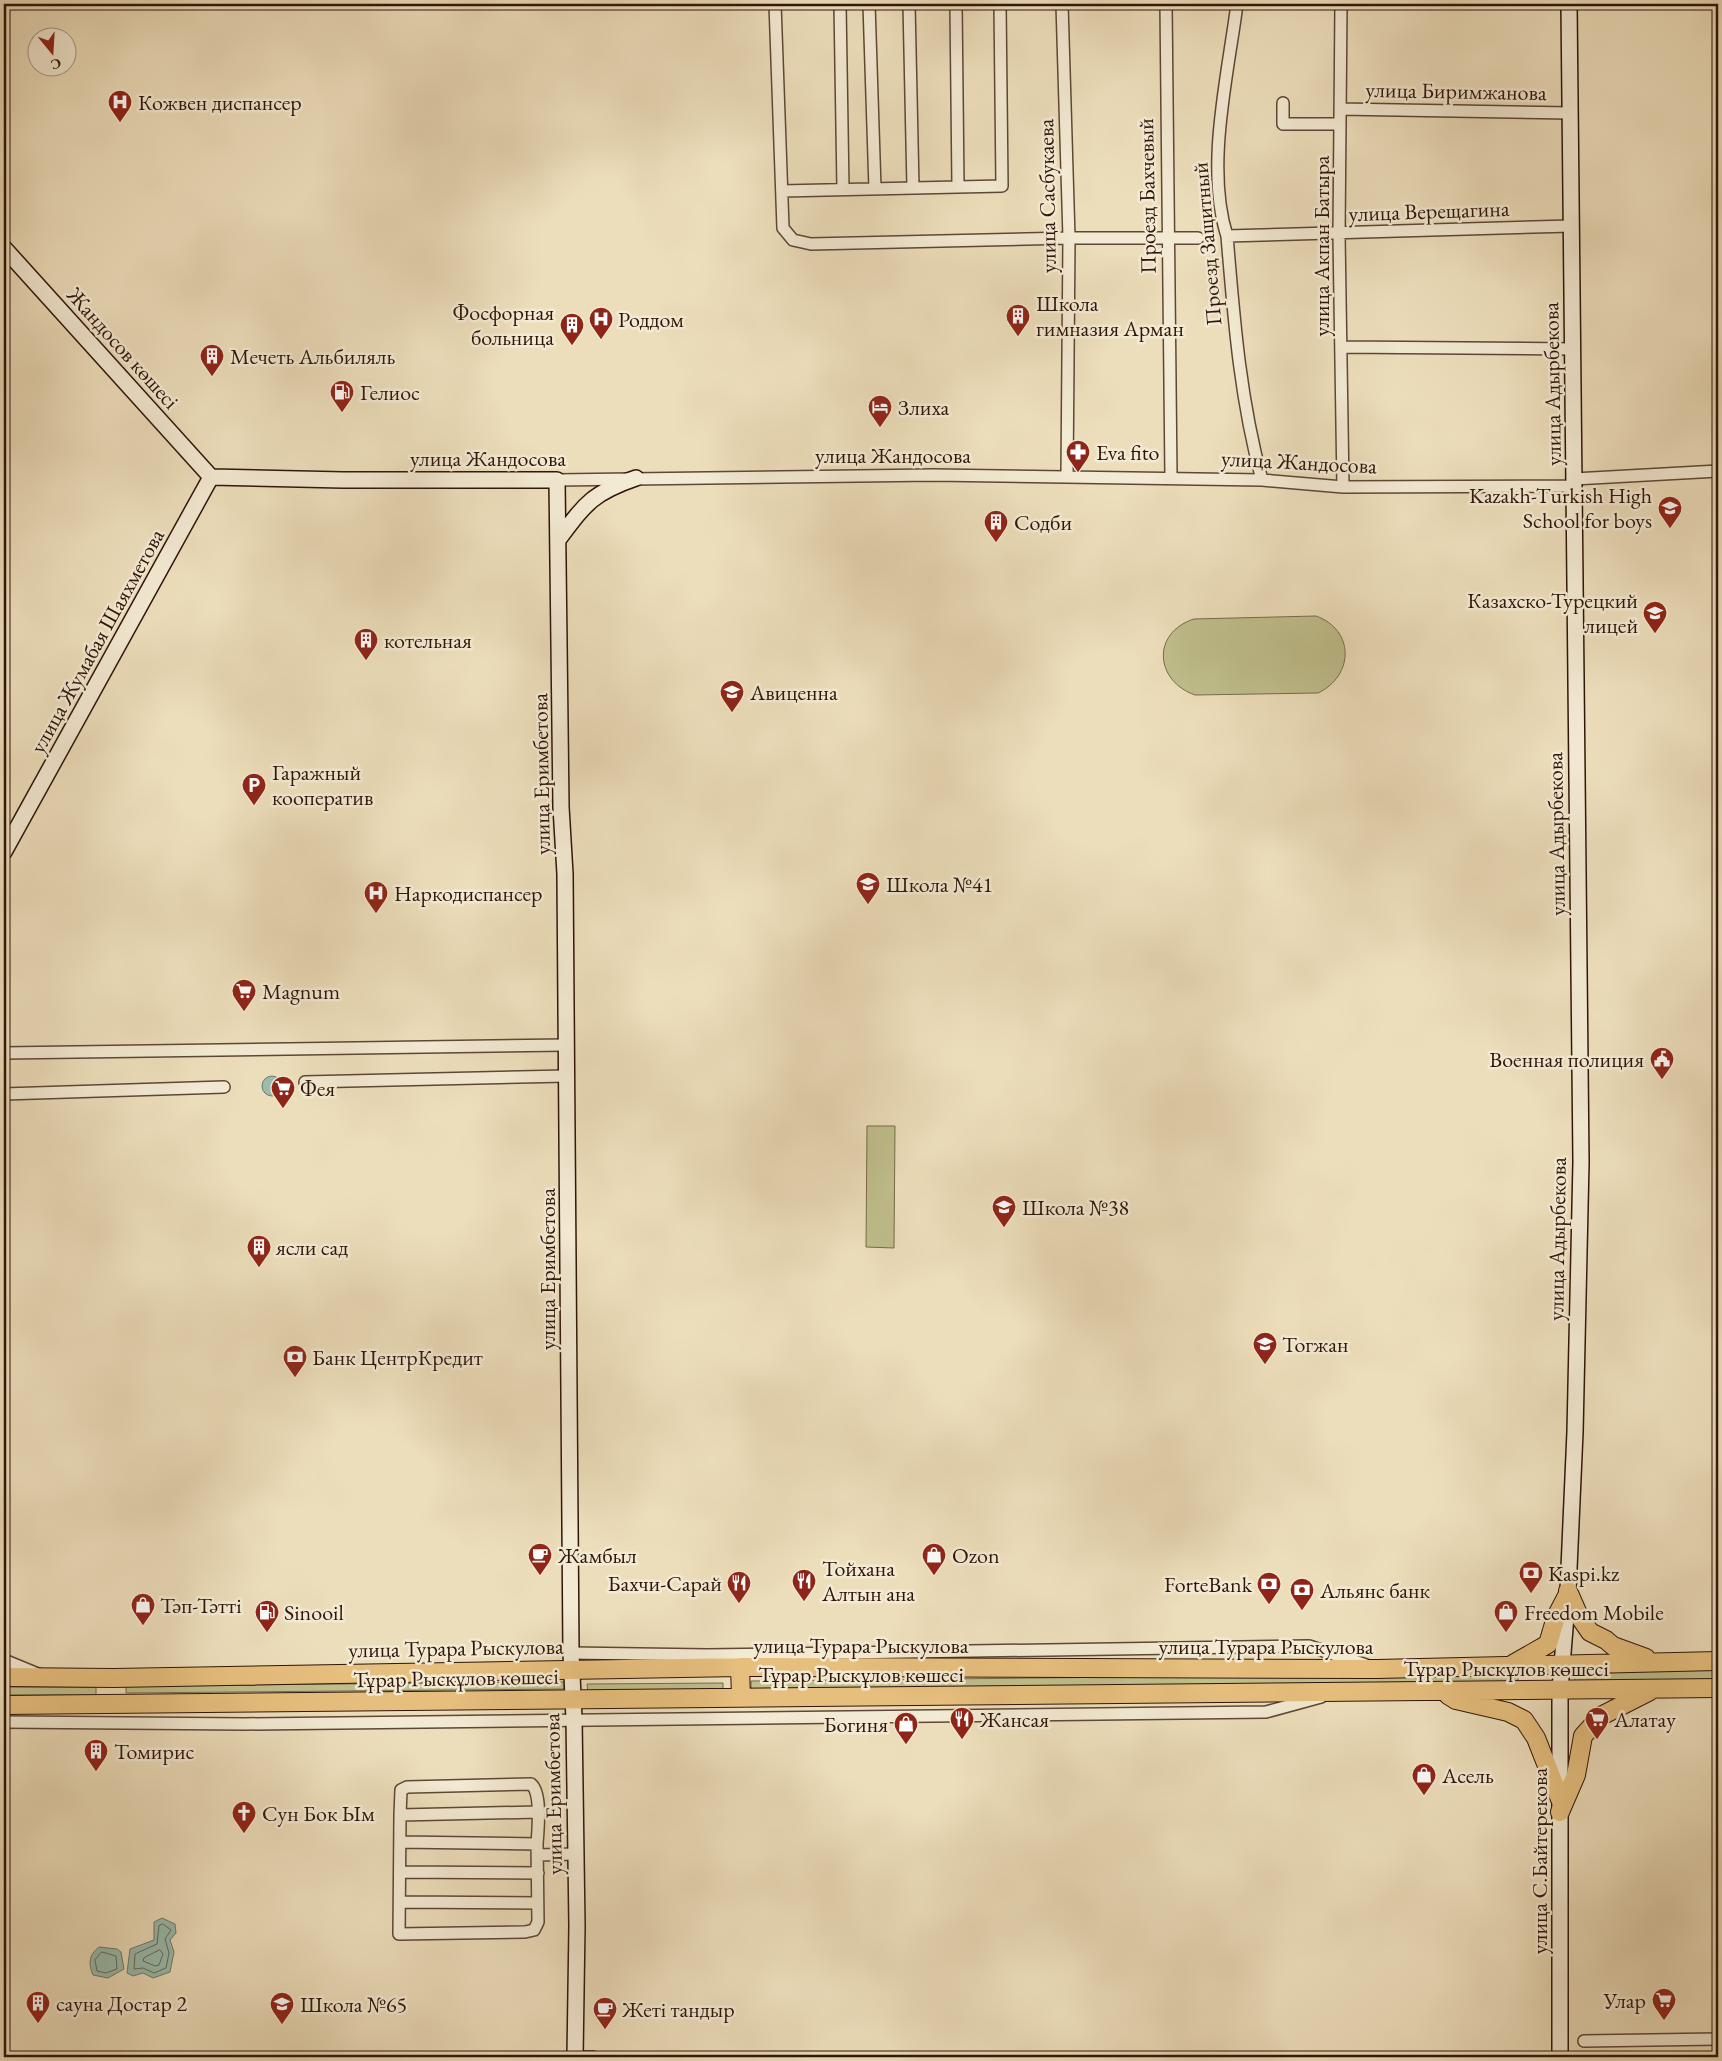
<svg xmlns="http://www.w3.org/2000/svg" width="1722" height="2061" viewBox="0 0 1722 2061" font-family="'EB Garamond',serif">
<style>
.green{fill:#bfbf8c;stroke:#776a4b}
.water{fill:#99bcae;stroke:#6f796c}
.lines{fill:none;stroke-linecap:round;stroke-linejoin:round}
.shore{stroke:#64685c;stroke-width:1}
.street-casing{stroke:#5e4736;stroke-width:14}
.secondary-casing{stroke:#2f150a;stroke-width:18}
.primary-casing{stroke:#2f150a;stroke-width:20}
.street{stroke:#f3ead3;stroke-width:11}
.secondary{stroke:#f3ead3;stroke-width:15}
.primary{stroke:#e6bf7e;stroke-width:18}
.labels{text-anchor:middle;dominant-baseline:central;stroke-width:5;stroke-linejoin:round;paint-order:stroke}
.street-label{font-size:22px;fill:#2f150a;stroke:#f3ead3}
.poi-label{font-size:22px;fill:#2f150a;stroke:#f3ead3;text-anchor:start}
</style>
<rect width="100%" height="100%" fill="#eddebb"/>
<filter id="stains"><feTurbulence type="fractalNoise" baseFrequency=".004" numOctaves="4"/><feColorMatrix values="0 0 0 0 .2 0 0 0 0 .09 0 0 0 0 .02 0 0 0 .5 -.17"/></filter>
<radialGradient id="worn" r=".72"><stop offset=".6" stop-color="#630" stop-opacity="0"/><stop offset="1" stop-color="#630" stop-opacity=".3"/></radialGradient>
<path class="green" d="M1316,616C1355,630 1354,676 1318,693L1195,695C1155,681 1151,633 1194,619Z
M867,1126H895L894,1248L866,1247Z
M1718,1669V1680L1575,1682L1574,1671Z
M1518,1673V1682L751,1690V1681Z
M564,1682V1689L126,1693V1686Z
M723,1683V1692L588,1693L587,1684Z
M4,1687H96V1695H4Z"/>
<path class="water" d="M262 1086a10 10 0 1 1 20 0a10 10 0 1 1-20 0Z
M162,1918L175,1924L176,1933L170,1940L174,1952L170,1972L153,1978L143,1973L133,1976L127,1973L130,1949L154,1940V1922Z
M99,1947L117,1949L121,1952L124,1969L108,1978L93,1975C88,1963 89,1955 99,1947Z"/>
<g class="lines">
<path class="shore" d="M163,1924L171,1930L165,1939L169,1953L166,1968L154,1973L143,1968L134,1969L135,1954L157,1944L159,1926Z
M160,1950L163,1954L159,1965L155,1966L143,1961L144,1958Z
M102,1952L116,1956L117,1969L106,1973L97,1971L95,1960Z"/>
<defs>
<path id="street" d="M775,4L783,228L793,240L811,244L1069,238H1198
M840,4L843,189
M869,4L875,189
M909,4L913,188
M956,4L958,187
M1062,4L1069,238L1067,477
M1166,4L1171,478
M1237,4C1228,75 1205,167 1227,236C1234,320 1240,399 1262,480
M1341,4L1339,235L1343,487
M1283,103V124H1340
M1340,109L1570,113
M782,191L1002,186L1000,4
M1227,236L1571,226
M1341,347L1573,349
M1574,479L1718,471
M557,480L934,475L1262,480L1343,487L1574,486
M4,1053L566,1045
M305,1082L566,1076
M4,1094L224,1087
M571,1653L707,1655L1309,1646L1366,1665
M4,1660L38,1674
M4,1722L245,1724L1266,1712L1321,1697
M400,1815L399,1934L525,1932L534,1930L538,1922L537,1844L400,1842
M537,1844C538,1829 542,1793 531,1784L407,1787L401,1790L400,1815L538,1812
M538,1855L575,1854
M400,1872L538,1873
M400,1902L537,1903
M1584,2041L1718,2039
M575,2057H593"/>
<path id="secondary" d="M4,248L211,477
M211,477L343,480H557L561,807L565,874L571,1653L574,1719L577,1926L575,2057
M558,540C585,504 592,493 636,478
M4,852L211,477
M1560,2057V1690L1568,1591L1575,1432L1581,1162L1569,4"/>
<path id="primary" d="M1568,1591L1579,1616L1590,1632L1606,1640L1613,1646L1646,1658
M1513,1664L1548,1644L1556,1617L1567,1596
M740,1667L741,1697
M4,1677L114,1678L740,1667L1377,1669L1718,1661
M1448,1695L1456,1700L1508,1712L1524,1720L1536,1738L1560,1799
M4,1705L1718,1688
M1560,1812L1576,1775L1583,1736L1601,1716L1650,1691"/>
</defs>
<use href="#street" class="street-casing"/>
<use href="#secondary" class="secondary-casing"/>
<use href="#primary" class="primary-casing"/>
<use href="#street" class="street"/>
<use href="#secondary" class="secondary"/>
<use href="#primary" class="primary"/>
</g>
<defs>
<symbol id="hospital-pin" viewBox="-11 -11 22 30"><path d="M0 17L-7.5 6A9.5 9.5 0 1 1 7.5 6Z" fill="#8f2418" stroke="#f3ead3"/><path d="M-5-5h3v3.5h4V-5h3V5h-3V1.5h-4V5h-3Z" fill="#fff"/></symbol>
<symbol id="building-pin" viewBox="-11 -11 22 30"><path d="M0 17L-7.5 6A9.5 9.5 0 1 1 7.5 6Z" fill="#8f2418" stroke="#f3ead3"/><path d="M-4-6H4V6H1V3H-1V6H-4ZM-2.5-4.3h1.7v1.8h-1.7ZM.8-4.3h1.7v1.8H.8ZM-2.5-1h1.7V.8h-1.7ZM.8-1h1.7V.8H.8Z" fill="#fff"/></symbol>
<symbol id="fuel-pin" viewBox="-11 -11 22 30"><path d="M0 17L-7.5 6A9.5 9.5 0 1 1 7.5 6Z" fill="#8f2418" stroke="#f3ead3"/><path d="M-5.5-6h7V0h2V4h1.3V-2.5L3-4.5l.8-.8L6-3V5H2.5V1h-1V6h-7ZM-4.2-4.7v3.2H.2V-4.7Z" fill="#fff"/></symbol>
<symbol id="hotel-pin" viewBox="-11 -11 22 30"><path d="M0 17L-7.5 6A9.5 9.5 0 1 1 7.5 6Z" fill="#8f2418" stroke="#f3ead3"/><path d="M-6-4.5h1.5V1H6V5H4.5V3h-9V5H-6ZM-4 0a1.8 1.8 0 1 1 3.6 0ZM.5 0V-2.5h3Q6-2.5 6 0Z" fill="#fff"/></symbol>
<symbol id="pharmacy-pin" viewBox="-11 -11 22 30"><path d="M0 17L-7.5 6A9.5 9.5 0 1 1 7.5 6Z" fill="#8f2418" stroke="#f3ead3"/><path d="M-2-6h4v4h4v4h-4v4h-4v-4h-4v-4h4Z" fill="#fff"/></symbol>
<symbol id="school-pin" viewBox="-11 -11 22 30"><path d="M0 17L-7.5 6A9.5 9.5 0 1 1 7.5 6Z" fill="#8f2418" stroke="#f3ead3"/><path d="M0-5L7-2L0 1L-7-2ZM-4 1L0 2.5L4 1V4Q0 6-4 4Z" fill="#fff"/></symbol>
<symbol id="university-pin" viewBox="-11 -11 22 30"><path d="M0 17L-7.5 6A9.5 9.5 0 1 1 7.5 6Z" fill="#8f2418" stroke="#f3ead3"/><path d="M0-5L7-2L0 1L-7-2ZM-4 1L0 2.5L4 1V4Q0 6-4 4Z" fill="#fff"/></symbol>
<symbol id="parking-pin" viewBox="-11 -11 22 30"><path d="M0 17L-7.5 6A9.5 9.5 0 1 1 7.5 6Z" fill="#8f2418" stroke="#f3ead3"/><path d="M-3.5-5.5H1a3.5 3.5 0 0 1 0 7H-1V5.5H-3.5ZM-1-3.4V-.6H.8a1.4 1.4 0 0 0 0-2.8Z" fill="#fff"/></symbol>
<symbol id="supermarket-pin" viewBox="-11 -11 22 30"><path d="M0 17L-7.5 6A9.5 9.5 0 1 1 7.5 6Z" fill="#8f2418" stroke="#f3ead3"/><path d="M-6-5.5h2.5l.6 2H6L4.5 2H-2.5L-4.4-4H-6ZM-1.5 3.2a1.3 1.3 0 1 0 .1 0ZM3 3.2a1.3 1.3 0 1 0 .1 0Z" fill="#fff"/></symbol>
<symbol id="civic-pin" viewBox="-11 -11 22 30"><path d="M0 17L-7.5 6A9.5 9.5 0 1 1 7.5 6Z" fill="#8f2418" stroke="#f3ead3"/><path d="M-.6-6.5H3V-4.5H.6V-3L4-1V1h2V6H-6V1h2V-1L-.6-3ZM-1.2 2.5V6h2.4V2.5Z" fill="#fff"/></symbol>
<symbol id="bank-pin" viewBox="-11 -11 22 30"><path d="M0 17L-7.5 6A9.5 9.5 0 1 1 7.5 6Z" fill="#8f2418" stroke="#f3ead3"/><path d="M-6-4H6V4H-6ZM0-2.3a2.3 2.3 0 1 0 0 4.6a2.3 2.3 0 1 0 0-4.6Z" fill="#fff"/></symbol>
<symbol id="cafe-pin" viewBox="-11 -11 22 30"><path d="M0 17L-7.5 6A9.5 9.5 0 1 1 7.5 6Z" fill="#8f2418" stroke="#f3ead3"/><path d="M-5.5-4.5H6V0H3Q3 3.5 0 3.5H-2.5Q-5.5 3.5-5.5 0ZM3-3.2v2h1.7v-2ZM-6 4.5H4V6H-6Z" fill="#fff"/></symbol>
<symbol id="shop-pin" viewBox="-11 -11 22 30"><path d="M0 17L-7.5 6A9.5 9.5 0 1 1 7.5 6Z" fill="#8f2418" stroke="#f3ead3"/><path d="M-5-2.5h2.3a2.7 3.5 0 0 1 5.4 0H5L5.5 6h-11ZM-1.5-2.5h3a1.5 2.3 0 0 0-3 0Z" fill="#fff"/></symbol>
<symbol id="restaurant-pin" viewBox="-11 -11 22 30"><path d="M0 17L-7.5 6A9.5 9.5 0 1 1 7.5 6Z" fill="#8f2418" stroke="#f3ead3"/><path d="M-5-6h1v4h1v-4h1v4h1v-4h1v5L-1.5 .5V6h-2V.5L-5-1ZM5-6V6H3V1.5H1.5Q1.5-4 5-6Z" fill="#fff"/></symbol>
<symbol id="church-pin" viewBox="-11 -11 22 30"><path d="M0 17L-7.5 6A9.5 9.5 0 1 1 7.5 6Z" fill="#8f2418" stroke="#f3ead3"/><path d="M-1.2-6h2.4v3.5h3.3v2.4h-3.3V6h-2.4V-.1h-3.3v-2.4h3.3Z" fill="#fff"/></symbol>
</defs>
<g fill-rule="evenodd">
<use href="#hospital-pin" x="106" y="88" width="28" height="38"/>
<use href="#building-pin" x="1004" y="302" width="28" height="38"/>
<use href="#hospital-pin" x="587" y="305" width="28" height="38"/>
<use href="#building-pin" x="558" y="311" width="28" height="38"/>
<use href="#building-pin" x="198" y="342" width="28" height="38"/>
<use href="#fuel-pin" x="328" y="378" width="28" height="38"/>
<use href="#hotel-pin" x="866" y="393" width="28" height="38"/>
<use href="#pharmacy-pin" x="1064" y="438" width="28" height="38"/>
<use href="#school-pin" x="1656" y="494" width="28" height="38"/>
<use href="#building-pin" x="982" y="508" width="28" height="38"/>
<use href="#school-pin" x="1641" y="599" width="28" height="38"/>
<use href="#building-pin" x="352" y="626" width="28" height="38"/>
<use href="#university-pin" x="718" y="678" width="28" height="38"/>
<use href="#parking-pin" x="240" y="771" width="28" height="38"/>
<use href="#school-pin" x="854" y="870" width="28" height="38"/>
<use href="#hospital-pin" x="362" y="879" width="28" height="38"/>
<use href="#supermarket-pin" x="230" y="977" width="28" height="38"/>
<use href="#civic-pin" x="1648" y="1045" width="28" height="38"/>
<use href="#supermarket-pin" x="269" y="1074" width="28" height="38"/>
<use href="#school-pin" x="990" y="1193" width="28" height="38"/>
<use href="#building-pin" x="245" y="1233" width="28" height="38"/>
<use href="#school-pin" x="1251" y="1330" width="28" height="38"/>
<use href="#bank-pin" x="281" y="1343" width="28" height="38"/>
<use href="#cafe-pin" x="526" y="1541" width="28" height="38"/>
<use href="#shop-pin" x="920" y="1541" width="28" height="38"/>
<use href="#bank-pin" x="1517" y="1559" width="28" height="38"/>
<use href="#restaurant-pin" x="790" y="1567" width="28" height="38"/>
<use href="#restaurant-pin" x="725" y="1569" width="28" height="38"/>
<use href="#bank-pin" x="1255" y="1570" width="28" height="38"/>
<use href="#bank-pin" x="1288" y="1576" width="28" height="38"/>
<use href="#shop-pin" x="129" y="1591" width="28" height="38"/>
<use href="#fuel-pin" x="253" y="1598" width="28" height="38"/>
<use href="#shop-pin" x="1492" y="1598" width="28" height="38"/>
<use href="#restaurant-pin" x="948" y="1705" width="28" height="38"/>
<use href="#supermarket-pin" x="1583" y="1705" width="28" height="38"/>
<use href="#shop-pin" x="892" y="1710" width="28" height="38"/>
<use href="#building-pin" x="82" y="1737" width="28" height="38"/>
<use href="#shop-pin" x="1410" y="1761" width="28" height="38"/>
<use href="#church-pin" x="230" y="1799" width="28" height="38"/>
<use href="#supermarket-pin" x="1650" y="1986" width="28" height="38"/>
<use href="#building-pin" x="24" y="1989" width="28" height="38"/>
<use href="#school-pin" x="268" y="1990" width="28" height="38"/>
<use href="#cafe-pin" x="591" y="1995" width="28" height="38"/>
</g>
<g class="labels">
<g class="street-label">
<text transform="translate(1456 91) rotate(1)">улица Биримжанова</text>
<text transform="translate(1047 196) rotate(-91)">улица Сасбукаева</text>
<text transform="translate(1147 196) rotate(-91)">Проезд Бахчевый</text>
<text transform="translate(1429 211) rotate(-2)">улица Верещагина</text>
<text transform="translate(1207 244) rotate(-95)">Проезд Защитный</text>
<text transform="translate(1321 246) rotate(-90)">улица Акпан Батыра</text>
<text transform="translate(123 348) rotate(48)">Жандосов көшесі</text>
<text transform="translate(1552 384) rotate(-91)">улица Адырбекова</text>
<text x="893" y="455">улица Жандосова</text>
<text x="488" y="458">улица Жандосова</text>
<text transform="translate(1299 462) rotate(3)">улица Жандосова</text>
<text transform="translate(97 641) rotate(-61)">улица Жумабая Шаяхметова</text>
<text transform="translate(541 774) rotate(-91)">улица Еримбетова</text>
<text transform="translate(1556 834) rotate(-91)">улица Адырбекова</text>
<text transform="translate(1557 1239) rotate(-89)">улица Адырбекова</text>
<text transform="translate(547 1269) rotate(-90)">улица Еримбетова</text>
<text x="861" y="1645">улица Турара Рыскулова</text>
<text x="1266" y="1646">улица Турара Рыскулова</text>
<text transform="translate(456 1648) rotate(-1)">улица Турара Рыскулова</text>
<text x="1506" y="1668">Тұрар Рыскұлов көшесі</text>
<text x="861" y="1674">Тұрар Рыскұлов көшесі</text>
<text transform="translate(456 1678) rotate(-1)">Тұрар Рыскұлов көшесі</text>
<text transform="translate(553 1794) rotate(-91)">улица Еримбетова</text>
<text transform="translate(1539 1861) rotate(-90)">улица С.Байтерекова</text>
</g>
<g class="poi-label">
<text x="138" y="102">Кожвен диспансер</text>
<text x="1036" y="303">Школа<tspan x="1036" dy="25">гимназия Арман</tspan></text>
<text x="554" y="312" text-anchor="end">Фосфорная<tspan x="554" dy="25">больница</tspan></text>
<text x="618" y="319">Роддом</text>
<text x="230" y="356">Мечеть Альбиляль</text>
<text x="360" y="392">Гелиос</text>
<text x="898" y="407">Злиха</text>
<text x="1096" y="452">Eva fito</text>
<text x="1652" y="495" text-anchor="end">Kazakh-Turkish High<tspan x="1652" dy="25">School for boys</tspan></text>
<text x="1014" y="522">Содби</text>
<text x="1638" y="600" text-anchor="end">Казахско-Турецкий<tspan x="1638" dy="25">лицей</tspan></text>
<text x="384" y="640">котельная</text>
<text x="750" y="692">Авиценна</text>
<text x="272" y="772">Гаражный<tspan x="272" dy="25">кооператив</tspan></text>
<text x="886" y="884">Школа №41</text>
<text x="394" y="893">Наркодиспансер</text>
<text x="262" y="991">Magnum</text>
<text x="1644" y="1059" text-anchor="end">Военная полиция</text>
<text x="300" y="1088">Фея</text>
<text x="1022" y="1207">Школа №38</text>
<text x="276" y="1247">ясли сад</text>
<text x="1282" y="1344">Тогжан</text>
<text x="312" y="1357">Банк ЦентрКредит</text>
<text x="558" y="1555">Жамбыл</text>
<text x="952" y="1555">Ozon</text>
<text x="822" y="1568">Тойхана<tspan x="822" dy="25">Алтын ана</tspan></text>
<text x="1548" y="1573">Kaspi.kz</text>
<text x="722" y="1583" text-anchor="end">Бахчи-Сарай</text>
<text x="1252" y="1584" text-anchor="end">ForteBank</text>
<text x="1320" y="1590">Альянс банк</text>
<text x="160" y="1605">Тәп-Тәтті</text>
<text x="284" y="1612">Sinooil</text>
<text x="1524" y="1612">Freedom Mobile</text>
<text x="980" y="1719">Жансая</text>
<text x="1614" y="1719">Алатау</text>
<text x="888" y="1724" text-anchor="end">Богиня</text>
<text x="114" y="1751">Томирис</text>
<text x="1442" y="1775">Асель</text>
<text x="262" y="1813">Сун Бок Ым</text>
<text x="1646" y="2000" text-anchor="end">Улар</text>
<text x="56" y="2003">сауна Достар 2</text>
<text x="300" y="2004">Школа №65</text>
<text x="622" y="2009">Жеті тандыр</text>
</g>
</g>
<rect width="1722" height="2061" fill="none" stroke="#eddebb" stroke-width="20"/>
<rect x="5" y="5" width="1712" height="2051" fill="none" stroke="#2f150a" stroke-width="2.5"/>
<rect x="10" y="10" width="1702" height="2041" fill="none" stroke="#2f150a"/>
<g transform="translate(52 52) rotate(162)"><circle r="24" fill="#f3ead3" stroke="#a59583"/>
<path d="M0-4L9 19L0 12L-9 19Z" fill="#8f2418"/>
<text y="-8" font-size="14" font-weight="bold" text-anchor="middle" fill="#2f150a">С</text>
</g>
<rect width="100%" height="100%" filter="url(#stains)"/>
<rect width="100%" height="100%" fill="url(#worn)"/>
</svg>
